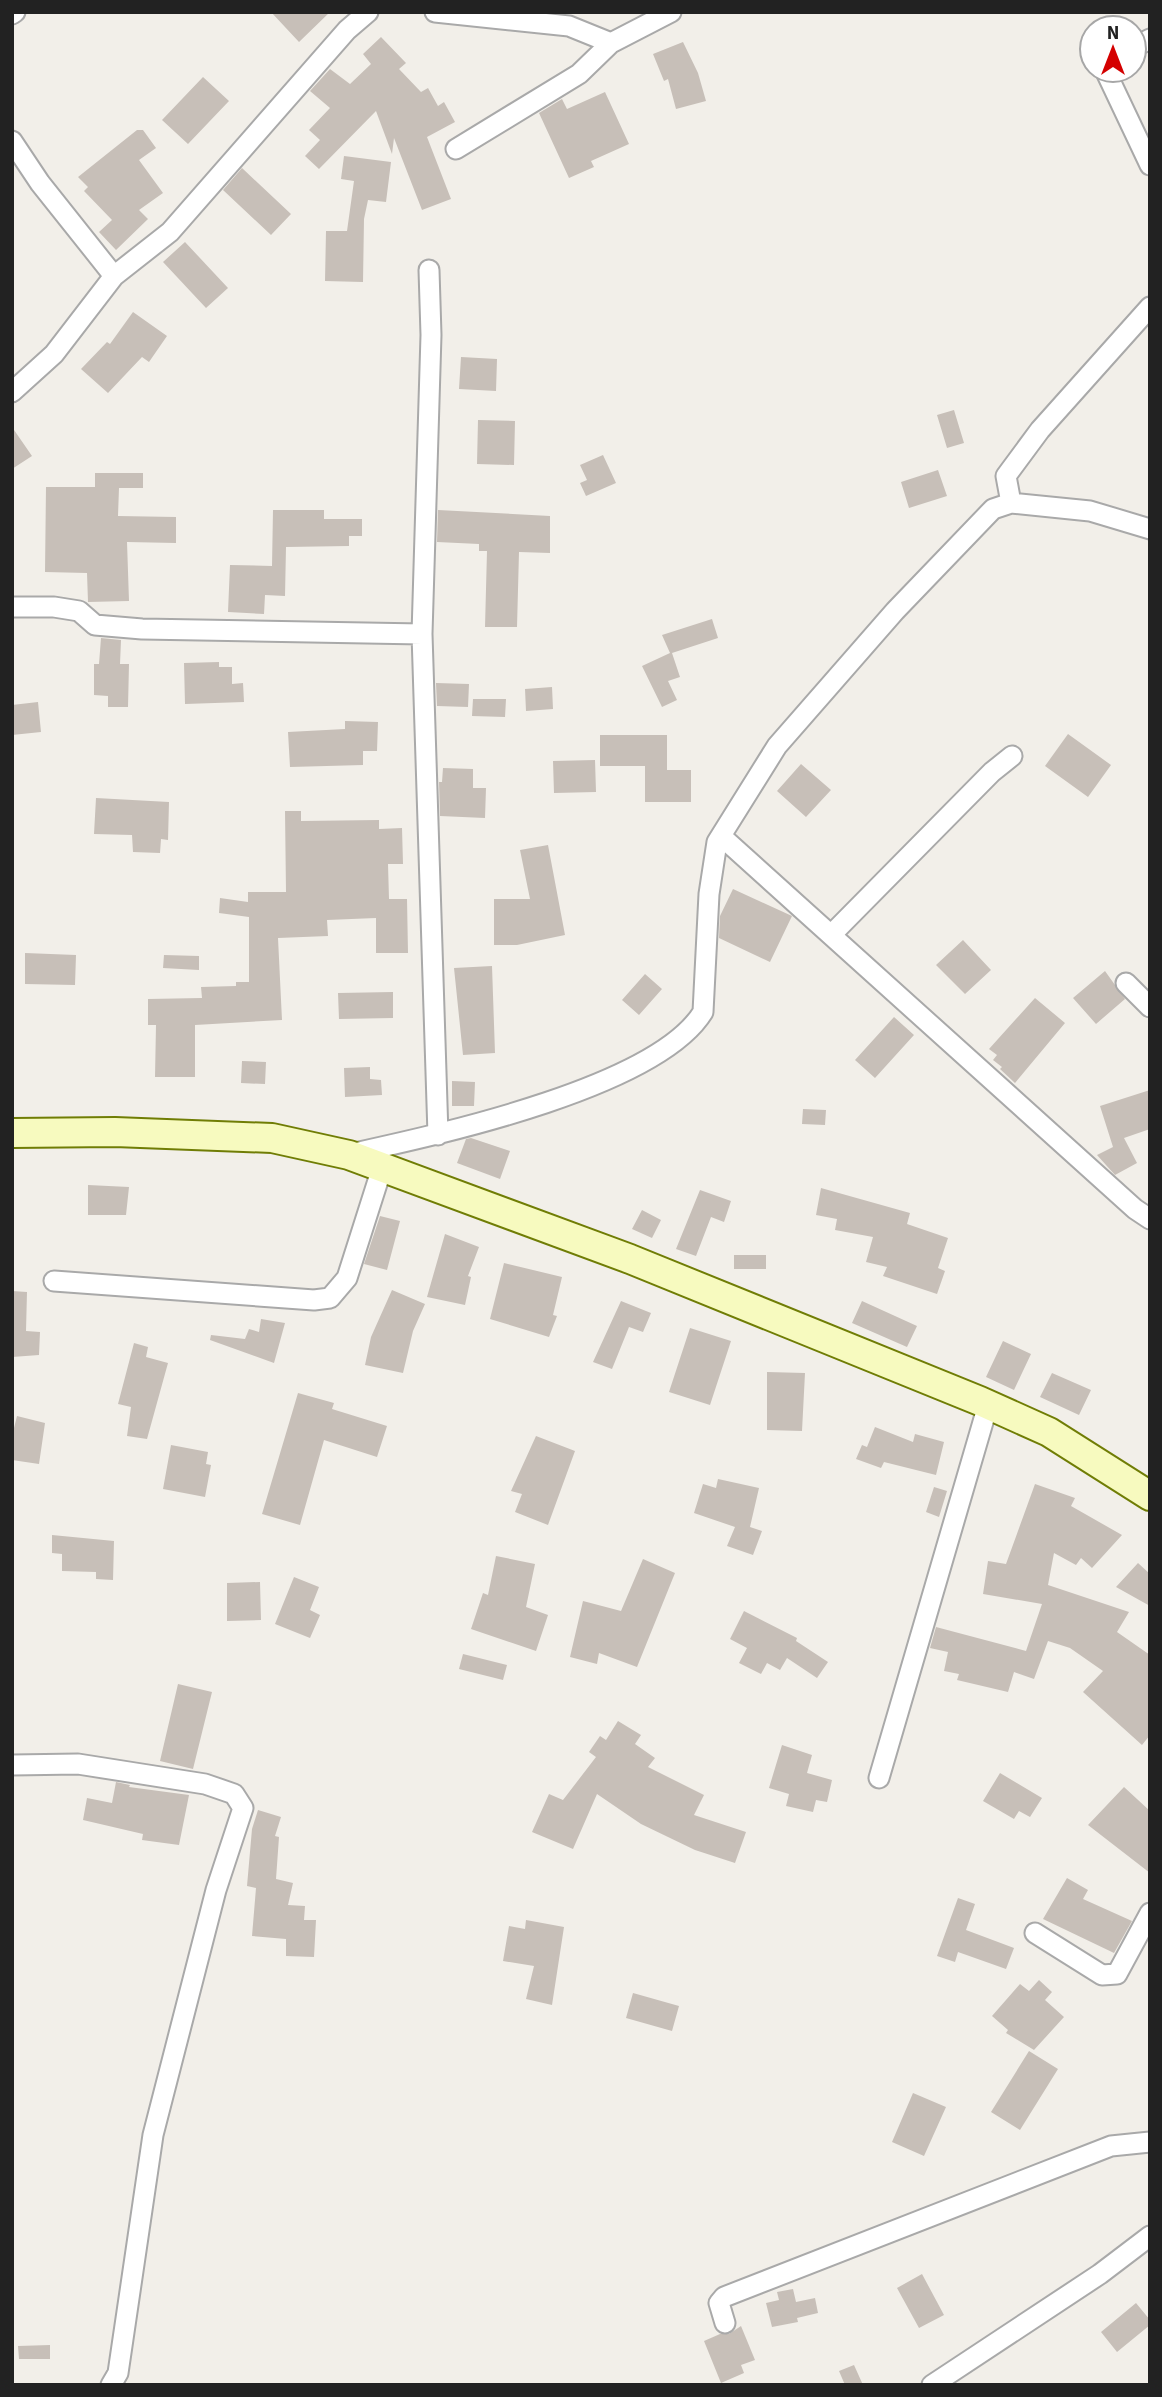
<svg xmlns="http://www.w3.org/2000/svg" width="1162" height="2397" viewBox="0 0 1162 2397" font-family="'Source Sans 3',sans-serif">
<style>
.building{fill:#c7bfb8}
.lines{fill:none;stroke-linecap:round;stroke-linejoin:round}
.street-casing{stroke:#a9a9a9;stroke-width:23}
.secondary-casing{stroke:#707d05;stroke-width:32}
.street{stroke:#fff;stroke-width:19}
.secondary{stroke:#f7fabf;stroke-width:28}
</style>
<rect width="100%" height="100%" fill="#f2efe9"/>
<path class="building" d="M271,12H330L299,42Z
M381,37L406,63L399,69L421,92L428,88L438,106L444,102L455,122L427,137L451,199L422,210L394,138L392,154L376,111L319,169L305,156L320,140L309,130L330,108L310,91L330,69L350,84L371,64L363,54Z
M683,42L698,73L706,101L676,109L668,79L664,81L653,54Z
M203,77L229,101L188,144L162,120Z
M605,92L629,144L591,161L594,167L569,178L539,113L562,99L567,109Z
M137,130H143L156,148L139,160L163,193L139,210L148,219L116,250L99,232L112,220L84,191L88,187L78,177Z
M344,156L391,162L386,202L368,200L364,219L363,282L325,281L326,231H347L354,181L341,179Z
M242,168L291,214L271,235L223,190Z
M185,242L228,288L206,308L163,262Z
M133,312L167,336L149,362L142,357L108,393L81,369L107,342L110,344Z
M461,357L497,359L496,391L459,389Z
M954,410L964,443L947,448L937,415Z
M478,420L515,421L514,465L477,464Z
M12,427L32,456L12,469Z
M603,455L616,483L586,496L580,483L587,480L580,465Z
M938,470L947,496L909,508L901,482Z
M95,473H143V488H119L118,516L176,517V543L127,542L129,601L88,602L87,573L45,572L46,487H95Z
M273,510H324V519H362V536H349V546L286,547L285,596L265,595L264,614L228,612L230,565L272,566Z
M438,510L550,516V553L519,552L517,627H485L487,551H479V544L437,542Z
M712,619L718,638L672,653L680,677L668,681L677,700L662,707L642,666L670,653L662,635Z
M101,638L121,640L120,664H129L128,707H108V696L94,695V664H99Z
M219,662V667H232V684L243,683L244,702L185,704L184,663Z
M436,683L469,684L468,707L437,706Z
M552,687L553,709L526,711L525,689Z
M473,699H506L505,717L472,716Z
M38,702L41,732L12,735V705Z
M345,721L378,722L377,751H363V765L290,767L288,732L345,729Z
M1068,734L1111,765L1088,797L1045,766Z
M600,735H667V770H691V802H645V766H600Z
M595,760L596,792L554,793L553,761Z
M801,764L831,790L806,817L777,791Z
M443,768L473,769V788H486L485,818L440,816L439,782H442Z
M96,798L169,802L168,840L161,839L160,853L133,852L132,835L94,834Z
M285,811H301V821L379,820V829L402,828L403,864H388L389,899H407L408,953H376V918L327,920L328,936L278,938L282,1020L195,1025V1077H155L156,1025H148V999L202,998L201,987L236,986V982H249V917L219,913L220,898L248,902V892H286Z
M548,845L565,935L517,945H494V899H530L520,850Z
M733,889L792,916L770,962L719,938L720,916Z
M963,940L991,970L965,994L936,965Z
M25,953L76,955L75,985L25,984Z
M164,955L199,956V970L163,968Z
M492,966L495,1053L463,1055L454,968Z
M1105,971L1125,999L1096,1024L1073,998Z
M645,974L662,989L639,1015L622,1000Z
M393,992V1018L339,1019L338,993Z
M1035,998L1065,1023L1015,1083L1000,1069L1002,1067L993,1060L997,1055L989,1049Z
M894,1017L914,1035L875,1078L855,1060Z
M242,1061L266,1062L265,1084L241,1083Z
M370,1067V1079L381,1080L382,1095L345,1097L344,1068Z
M452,1081L475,1082L474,1106H452Z
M1150,1090V1129L1124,1138L1137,1163L1115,1175L1097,1155L1113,1147L1100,1106Z
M803,1109L826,1110L825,1125L802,1124Z
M471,1138L510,1151L500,1179L457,1163L466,1139Z
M88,1185L129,1187L126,1215H88Z
M821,1188L910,1213L907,1224L948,1238L938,1268L945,1271L937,1294L883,1276L887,1267L866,1262L873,1237L835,1230L837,1219L816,1215Z
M700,1190L731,1201L724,1222L711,1217L696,1256L676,1249Z
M642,1210L661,1220L652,1238L632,1229Z
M380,1216L400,1221L387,1270L364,1264Z
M445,1234L479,1247L468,1276L471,1277L465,1305L427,1297Z
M734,1255H766V1269H734Z
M504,1263L562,1277L553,1315L557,1316L549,1337L490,1319Z
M392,1290L425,1304L413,1331L403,1373L365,1365L371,1337Z
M12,1291L27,1292L26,1331L40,1332L39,1355L12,1357Z
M621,1301L651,1313L643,1332L629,1327L612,1369L593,1362Z
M862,1301L917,1326L907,1347L852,1323Z
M261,1319L285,1323L274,1363L210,1340L211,1335L245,1339L249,1329L259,1332Z
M690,1328L731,1341L710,1405L669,1392Z
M1003,1341L1031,1354L1014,1390L986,1377Z
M134,1343L148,1347L146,1357L168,1363L147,1439L127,1436L131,1407L118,1404Z
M767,1372L805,1373L802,1431L767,1430Z
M1052,1373L1091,1390L1079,1415L1040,1397Z
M298,1393L334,1403L332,1409L387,1426L377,1457L324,1440L300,1525L262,1514Z
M17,1416L45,1423L39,1464L12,1460V1436Z
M875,1427L913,1442L915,1434L944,1442L936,1475L884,1462L881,1468L856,1459L862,1445L867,1447Z
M536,1436L575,1451L548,1525L515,1512L522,1494L511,1491Z
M171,1445L208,1452L206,1464L211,1465L205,1497L163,1489Z
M718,1479L759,1488L750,1527L762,1531L753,1555L727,1546L735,1527L694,1513L703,1484L716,1488Z
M1035,1484L1075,1498L1071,1506L1122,1535L1092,1568L1081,1558L1076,1565L1054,1553L1048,1585L1129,1612L1117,1632L1150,1655V1735L1142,1745L1083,1692L1103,1671L1070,1648L1048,1641L1034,1679L1014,1672L1008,1692L957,1680L959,1674L944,1671L948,1652L930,1648L936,1627L1026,1651L1042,1604L983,1594L988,1561L1006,1564Z
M934,1487L947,1491L939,1517L926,1512Z
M52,1535L114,1541L113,1580L96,1579V1572L62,1571V1554L52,1553Z
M496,1556L535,1564L526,1607L548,1615L536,1651L471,1629L483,1593L488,1595Z
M643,1559L675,1573L637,1667L599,1653L597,1664L570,1657L583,1601L621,1611Z
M1138,1563L1150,1574V1606L1116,1587Z
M294,1577L319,1587L310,1610L320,1615L310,1638L275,1624Z
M260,1582L261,1620L227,1621V1583Z
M744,1611L797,1638L796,1641L828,1662L817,1678L787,1658L780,1670L767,1663L761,1674L739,1663L747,1648L730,1639Z
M463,1654L507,1665L503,1680L459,1669Z
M178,1684L212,1692L193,1769L160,1761Z
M618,1721L641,1735L635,1744L655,1758L648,1767L704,1795L694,1815L746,1832L735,1863L695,1850L641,1824L597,1794L573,1849L532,1832L549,1794L563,1800L596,1757L589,1752L600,1736L606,1740Z
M782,1745L812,1755L807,1773L832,1780L827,1802L816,1800L813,1812L786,1806L789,1794L769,1788Z
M1000,1773L1042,1798L1030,1817L1019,1811L1014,1819L983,1801Z
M116,1782L130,1785L129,1787L189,1795L179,1845L142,1840L143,1834L83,1820L87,1798L112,1803Z
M1124,1787L1150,1811V1873L1088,1825Z
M258,1810L281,1817L275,1836L279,1837L276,1879L293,1883L288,1905L305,1906L304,1920H316L314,1957L286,1956V1939L252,1936L256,1888L247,1886L252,1829Z
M1067,1878L1088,1890L1083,1899L1132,1921L1114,1953L1043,1919Z
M958,1898L975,1904L966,1930L1014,1948L1006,1969L958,1952L955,1962L937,1956Z
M526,1920L564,1927L552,2005L526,1999L534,1966L503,1961L509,1926L525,1929Z
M1039,1980L1052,1992L1045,2000L1064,2017L1034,2050L1006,2033L1008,2030L992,2016L1020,1984L1029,1991Z
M633,1993L679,2006L672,2031L626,2018Z
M1029,2051L1058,2069L1020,2130L991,2112Z
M913,2093L946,2107L924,2156L892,2142Z
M922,2274L944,2315L919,2328L897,2288Z
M793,2289L796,2302L815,2298L818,2313L797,2318L798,2322L772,2327L766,2303L779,2300L777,2292Z
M1136,2303L1150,2320V2325L1117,2352L1101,2332Z
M741,2326L755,2360L741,2365L744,2373L721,2383L704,2341L720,2334H729Z
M50,2345V2359H19L18,2346Z
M854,2365L863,2385H845L839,2371Z"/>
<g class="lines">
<defs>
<path id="street" d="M435,12L569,26L611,43
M12,14L15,12
M1134,47L1150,39
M1105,70L1150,165
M12,141L40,183L114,276
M456,149L579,74L611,43L671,12
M429,270L431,335L422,634L438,1135
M12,392L54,354L114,276L170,232L347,30L368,12
M1011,503L1006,476L1040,430L1150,307
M12,607H54L79,611L95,625L142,629L422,634
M721,836L1135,1209L1150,1219
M831,935L992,772L1012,756
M1126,983L1150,1007
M350,1154C436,1135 656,1088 703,1012L709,894L717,842L777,746L895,611L993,509L1011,503L1090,511L1150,529
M54,1281L314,1300L330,1298L347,1278L382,1168
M12,1765L78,1764L205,1784L234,1794L243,1808L216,1890L153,2135L118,2373L111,2385
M879,1778L988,1405
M1035,1933L1102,1975L1117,1974L1150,1913
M725,2323L719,2303L724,2297L1111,2146L1150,2142
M932,2385L1100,2274L1150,2236"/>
<path id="secondary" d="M12,1133L115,1132L272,1138L349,1155L630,1259L980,1401L1049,1432L1150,1496"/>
</defs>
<use href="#street" class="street-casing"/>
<use href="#secondary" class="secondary-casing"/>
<use href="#street" class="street"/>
<use href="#secondary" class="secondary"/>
</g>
<rect width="1162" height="2397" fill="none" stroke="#222222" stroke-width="28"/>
<g transform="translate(1113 49)"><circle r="33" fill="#ffffff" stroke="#a7a7a7" stroke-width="2"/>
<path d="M0-5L12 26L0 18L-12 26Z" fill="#d40000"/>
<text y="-10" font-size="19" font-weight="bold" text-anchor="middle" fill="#222222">N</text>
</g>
</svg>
